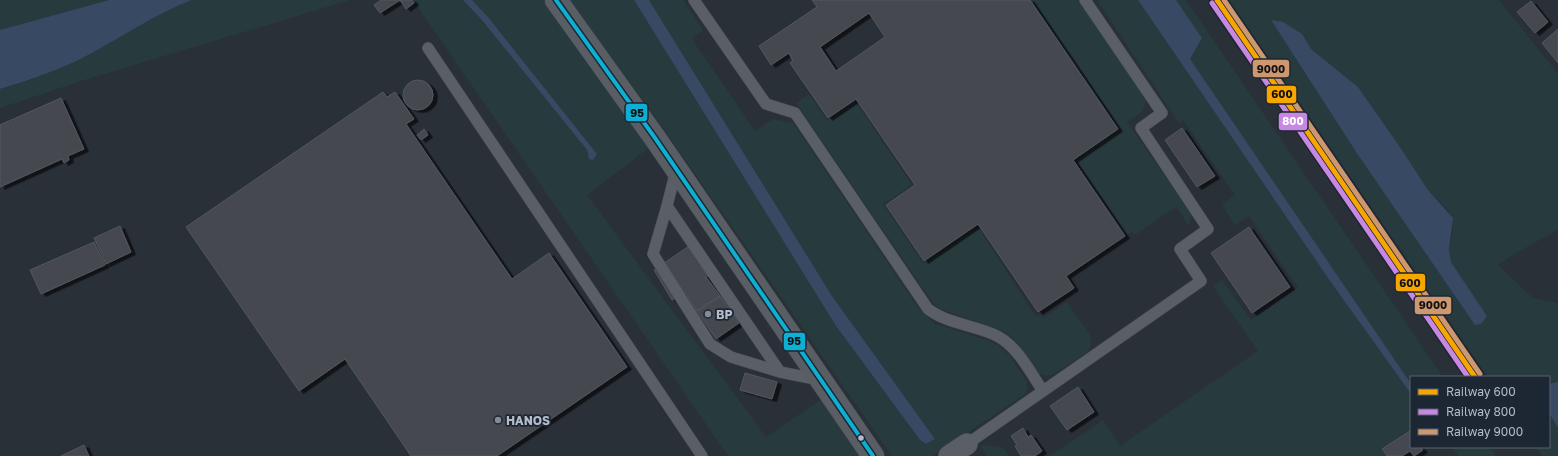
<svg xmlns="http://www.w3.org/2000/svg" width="1558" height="456" viewBox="0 0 1558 456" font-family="'Golos Text',sans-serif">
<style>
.green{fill:#273a3e;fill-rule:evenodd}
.water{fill:#384963}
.building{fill:#444950;stroke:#52575f;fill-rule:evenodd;filter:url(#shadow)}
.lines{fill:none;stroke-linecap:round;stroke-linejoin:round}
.service-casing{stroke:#484c53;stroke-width:12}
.minor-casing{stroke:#484c53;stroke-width:22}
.secondary-casing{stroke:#484c53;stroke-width:23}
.service{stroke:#5a5e66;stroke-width:11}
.minor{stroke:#5a5e66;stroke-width:21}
.secondary{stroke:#595d64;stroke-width:22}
.bus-1-casing{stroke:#1d2633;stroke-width:7}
.bus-1{stroke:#0dafd3;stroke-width:4}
.rail-1-casing{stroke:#1d2633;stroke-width:8}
.rail-2-casing{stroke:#1d2633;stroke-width:8}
.rail-3-casing{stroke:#1d2633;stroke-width:8}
.rail-1{stroke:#f7a600;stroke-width:5}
.rail-2{stroke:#c787e3;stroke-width:5}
.rail-3{stroke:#cd976f;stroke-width:5}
.poi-dot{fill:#848b96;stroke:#1d2633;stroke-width:1.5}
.bus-dot{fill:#b4bcc9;stroke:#1d2633;stroke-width:1.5}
.labels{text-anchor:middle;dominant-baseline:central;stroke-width:3.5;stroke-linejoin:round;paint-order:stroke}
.poi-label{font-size:12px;font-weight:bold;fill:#b4bcc9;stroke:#1d2633;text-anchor:start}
.line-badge{stroke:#1d2633;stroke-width:1.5}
.badge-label{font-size:11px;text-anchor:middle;font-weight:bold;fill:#fff}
.pale-badge-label{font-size:11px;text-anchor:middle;font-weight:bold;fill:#111}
</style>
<defs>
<filter id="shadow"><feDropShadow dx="4.5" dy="2.5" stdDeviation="0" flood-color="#0009"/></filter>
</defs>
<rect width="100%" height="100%" fill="#2a3038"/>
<path class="green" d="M0,0H109L0,30Z
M192,0H350L81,81L0,108V89C32,79 63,69 92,53C125,35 157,13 192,0Z
M413,0H463L481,19L587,150L589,159L597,154L488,17L472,0H544L629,115L650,147L587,195L766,437L822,399L861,456H728Z
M569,0H634L836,326L920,440L926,444L935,439L832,296L649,0H683L703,30L692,39L755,131L773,119L793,123L919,309L935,324L990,341L1000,347L1010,356L1027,382V390L1024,395L933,456H892L656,118Z
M1032,0H1078L1146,100L1143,111L1127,122L1192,214L1189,226L1176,207L1135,235L1132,231L1127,235L1076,160L1120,129Z
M1097,0H1138L1330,281L1411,394V435L1408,432L1381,449L1386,456H1050L1103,420L1120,446L1258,351L1213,286L1222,280L1251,320L1298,288L1249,216L1235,225L1222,205L1235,195L1183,120L1179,123Z
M1176,0H1186L1443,377H1411V384L1189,59L1202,38Z
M1229,0H1499L1558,74V230L1514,254L1498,265L1533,298L1558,303V382L1549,384V377H1488ZM1271,20L1302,34L1311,49L1358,87L1400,147L1428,190L1448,211L1453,228L1449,249L1451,262L1487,316L1481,324L1475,325L1358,155Z
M809,94L827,120L855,101L912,185L883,204L923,263L978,227L1036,317L1040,315L1043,318L1067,302L1090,335L1091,341L1090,347L1086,353L1052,375L1047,376L1040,374L1036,370L1020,347L1013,338L1006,333L992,327L940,309L933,303L796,103Z
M1549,413L1558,428V456H1542L1536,447H1549Z
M982,445L1002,447L1009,456H987L980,446Z
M1452,447H1490L1496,456H1458Z"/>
<path class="water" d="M109,0H192C157,13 125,35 92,53C63,69 32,79 0,89V30Z
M463,0H472L488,17L597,154L593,160L589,159L587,150L481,19Z
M634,0H649L832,296L935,439L926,444L920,440L836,326Z
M1138,0H1176L1202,38L1190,59L1403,372L1411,384V394L1330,281Z
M1271,20L1283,22L1302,34L1311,49L1358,87L1400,147L1428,190L1453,218L1449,249L1451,262L1487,316L1481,324L1475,325L1358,155Z
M1558,382V428L1549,413V384Z"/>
<path class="building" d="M381,0H412L414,3L406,9L400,0L380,13L374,5Z
M812,0H1030L1118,129L1073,160L1125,236L1066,276L1074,288L1038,312L978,224L924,261L886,205L915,185L856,99L828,118L790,63L793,61L789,53L771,65L759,46L817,7ZM869,13L885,37L836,71L820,47Z
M1531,1L1548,22L1535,33L1517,12Z
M1558,29V63L1542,43Z
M403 95a15 15 0 1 1 30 0a15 15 0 1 1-30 0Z
M383,92L387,97L395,92L414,119L406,124L512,279L549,253L627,367L497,456H411L345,359L299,391L186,227Z
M61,98L84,149L68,156L69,160L64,163L62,159L0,187V125Z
M1182,128L1215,176L1197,187L1165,140Z
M424,129L428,135L421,140L417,135Z
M120,226L131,252L106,264L94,238Z
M1249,227L1290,287L1252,313L1211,253Z
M94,242L105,265L41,294L30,270Z
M692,244L712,273L706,277L720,296L697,311L685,292L672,300L654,270Z
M720,296L739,323L716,339L697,311Z
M745,373L777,382L772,399L740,390Z
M1078,387L1094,412L1067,430L1050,406Z
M1023,428L1028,437L1031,435L1042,451L1035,456H1021L1015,446L1017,445L1011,436Z
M1410,431L1411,447H1420L1423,450L1414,456L1410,451L1402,456H1387L1382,449Z
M84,445L89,456H61Z"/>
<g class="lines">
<defs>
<path id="service" d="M694,0L766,104L795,113L928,309C948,324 973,325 995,335C1017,345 1030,372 1043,391
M428,48L702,456
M676,170L667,206L780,372L820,380
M667,206L653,254L710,344L731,357L780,372
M967,444L1201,281L1180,249L1208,229L1141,128L1162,113L1085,0"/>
<path id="minor" d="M949,456L967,444"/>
<path id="secondary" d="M556,0L655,138L873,456"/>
</defs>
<use href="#service" class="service-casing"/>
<use href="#minor" class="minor-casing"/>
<use href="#secondary" class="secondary-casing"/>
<use href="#service" class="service"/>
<use href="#minor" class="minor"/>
<use href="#secondary" class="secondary"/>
<defs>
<path id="bus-1" d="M556,0L655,138L873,456"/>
</defs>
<use href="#bus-1" class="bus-1-casing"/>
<use href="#bus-1" class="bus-1"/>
<defs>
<path id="rail-1" d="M1217,0L1475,377"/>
<path id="rail-2" d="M1212,3L1468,377"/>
<path id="rail-3" d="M1224,0L1480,374"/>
</defs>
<use href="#rail-1" class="rail-1-casing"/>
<use href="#rail-2" class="rail-2-casing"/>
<use href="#rail-3" class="rail-3-casing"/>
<use href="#rail-1" class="rail-1"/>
<use href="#rail-2" class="rail-2"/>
<use href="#rail-3" class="rail-3"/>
</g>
<g class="poi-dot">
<circle cx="708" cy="314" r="4"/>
<circle cx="498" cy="420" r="4"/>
</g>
<circle class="bus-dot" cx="861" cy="438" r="3.5"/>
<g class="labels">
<g class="poi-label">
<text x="716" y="314">BP</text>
<text x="506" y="420">HANOS</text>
</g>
</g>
<g class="line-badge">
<rect x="1252" y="59" width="38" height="19" rx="4" fill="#cd976f"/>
<rect x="1266" y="85" width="31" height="19" rx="4" fill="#f7a600"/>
<rect x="625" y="103" width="23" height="19" rx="4" fill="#0dafd3"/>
<rect x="1278" y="112" width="30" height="19" rx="4" fill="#c787e3"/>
<rect x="1395" y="273" width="31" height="19" rx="4" fill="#f7a600"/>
<rect x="1414" y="296" width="38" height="19" rx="4" fill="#cd976f"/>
<rect x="783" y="332" width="23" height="19" rx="4" fill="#0dafd3"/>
</g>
<g class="badge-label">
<text x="1293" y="125">800</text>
</g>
<g class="pale-badge-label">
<text x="1271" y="73">9000</text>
<text x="1282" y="98">600</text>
<text x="637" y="117">95</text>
<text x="1410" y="287">600</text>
<text x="1433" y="309">9000</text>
<text x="794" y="345">95</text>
</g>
<rect x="1410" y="376" width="140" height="72" fill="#1d2633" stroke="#59626f"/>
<rect x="1418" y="389" width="20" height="6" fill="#f7a600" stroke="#59626f"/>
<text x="1446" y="396" font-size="12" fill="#b4bcc9">Railway 600</text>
<rect x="1418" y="409" width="20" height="6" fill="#c787e3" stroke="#59626f"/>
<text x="1446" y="416" font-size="12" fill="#b4bcc9">Railway 800</text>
<rect x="1418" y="429" width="20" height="6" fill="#cd976f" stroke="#59626f"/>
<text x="1446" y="436" font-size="12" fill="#b4bcc9">Railway 9000</text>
</svg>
